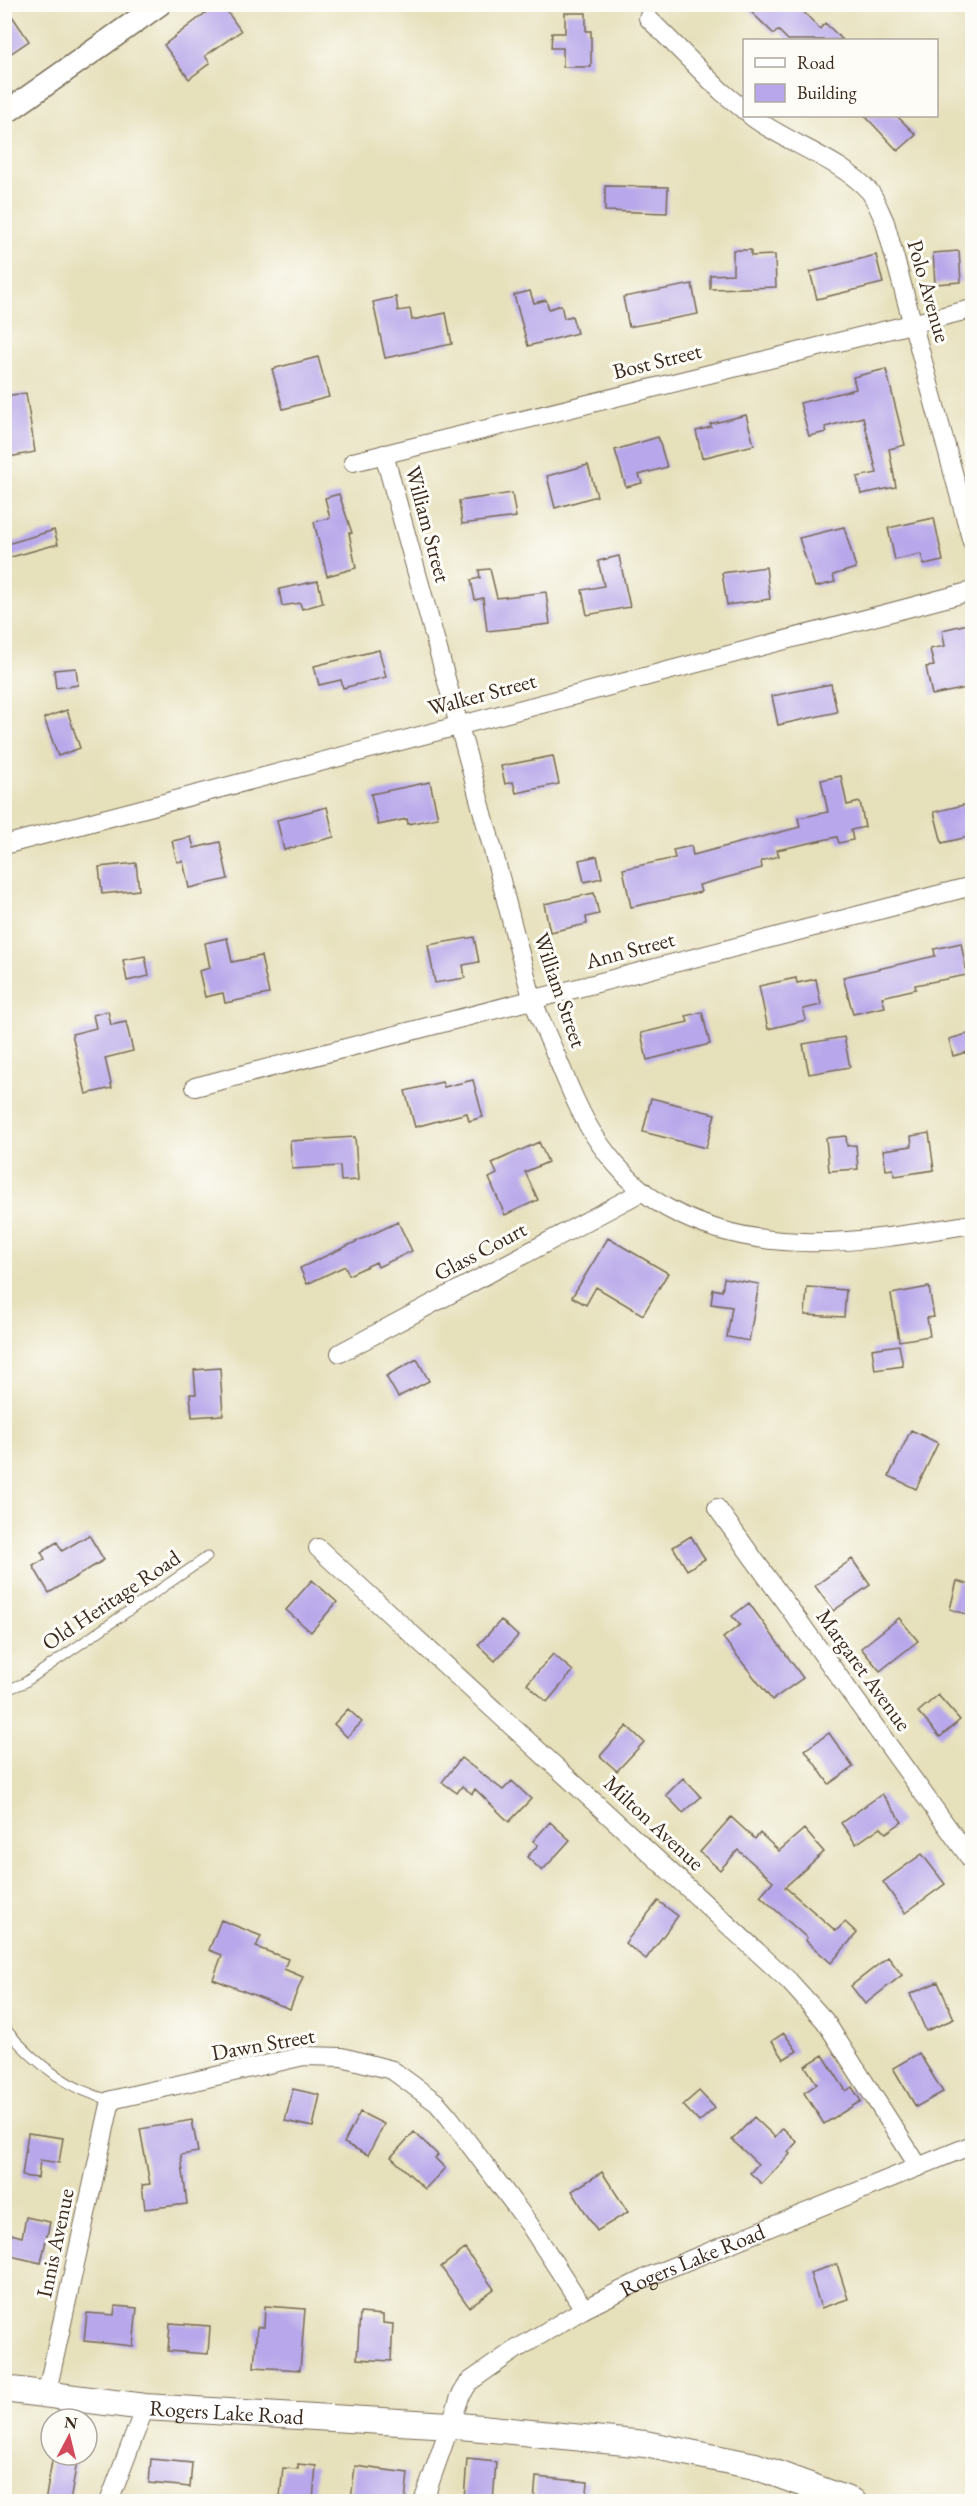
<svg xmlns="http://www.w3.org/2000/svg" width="977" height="2506" viewBox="0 0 977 2506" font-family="'EB Garamond',serif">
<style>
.building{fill:#b8a7ea}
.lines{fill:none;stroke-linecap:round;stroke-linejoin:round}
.service-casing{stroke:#776a55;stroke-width:11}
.minor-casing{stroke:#776a55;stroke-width:20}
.tertiary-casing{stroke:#776a55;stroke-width:25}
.secondary-casing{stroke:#776a55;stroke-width:28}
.service{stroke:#fff;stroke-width:9}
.minor{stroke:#fff;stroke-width:18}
.tertiary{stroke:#fff;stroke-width:22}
.secondary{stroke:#fff;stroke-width:26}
.labels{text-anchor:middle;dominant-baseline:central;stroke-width:6;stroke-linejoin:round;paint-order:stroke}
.street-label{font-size:22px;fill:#3b2a1e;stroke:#fdfcf7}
</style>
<rect width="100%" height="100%" fill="#fdfcf7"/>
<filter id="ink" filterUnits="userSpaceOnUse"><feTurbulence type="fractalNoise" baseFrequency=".0167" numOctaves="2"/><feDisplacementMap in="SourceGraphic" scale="12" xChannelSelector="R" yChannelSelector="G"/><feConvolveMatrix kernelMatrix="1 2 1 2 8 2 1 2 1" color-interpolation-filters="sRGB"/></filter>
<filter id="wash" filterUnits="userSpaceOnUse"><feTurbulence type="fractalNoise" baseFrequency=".008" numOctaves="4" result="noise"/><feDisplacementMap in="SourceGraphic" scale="24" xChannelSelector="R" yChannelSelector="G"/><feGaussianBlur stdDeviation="1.35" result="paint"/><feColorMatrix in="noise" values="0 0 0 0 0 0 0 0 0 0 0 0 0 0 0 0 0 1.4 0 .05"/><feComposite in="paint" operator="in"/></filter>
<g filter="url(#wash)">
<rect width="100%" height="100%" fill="#e6e0bb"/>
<g id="blocks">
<path class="building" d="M4,4L29,41L10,54L4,46Z
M217,4H222L241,31L205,56L210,63L189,79L164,45Z
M743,4H796L820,29L825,23L843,40H788L778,30L774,34Z
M565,13H586V31H591V67H563V48H551L552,33H565Z
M865,116H897L916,135L898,151Z
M605,186L668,187L667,213L605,211Z
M733,250H751V256L775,255L776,287L710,289V275L733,274Z
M959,251L961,282L935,284L933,253Z
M876,255L883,283L817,299L810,272Z
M692,284L698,314L629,327L623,297Z
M530,291L534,303L546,300L549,309L561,305L564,318L572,316L577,333L528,346L514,295Z
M396,297L398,311L410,309L412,320L446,313L452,344L385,358L373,302Z
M318,357L329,397L283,409L272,369Z
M886,369L905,445L889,449L896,487L861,494L857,477L877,473L863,417L825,427L827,432L809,436L800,403L856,389L853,377Z
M26,393L35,452L4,458V396Z
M746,415L754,445L702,458L696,431L711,427L710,424Z
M658,437L667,467L639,475L642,483L626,487L615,450Z
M588,465L597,496L555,508L547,476Z
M512,493L516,517L462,524L459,501Z
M339,494L352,533H349L356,568L327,576L314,522L330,518L325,498Z
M934,518L943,561L924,565L921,554L895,560L888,528Z
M844,527L856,568L833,575L835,582L815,587L799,538Z
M54,530L58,544L4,559V545Z
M619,556L630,607L587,615L582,590L604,586L598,561Z
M766,567L770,599L727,605L722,573Z
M490,569L497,598L546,592L550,624L487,631L483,598L475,600L471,580L480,578L479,570Z
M318,581L323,603L302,609L300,603L282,606L279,589Z
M968,624L972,646V687L932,695L926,667L934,666L930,649L945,646L942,630Z
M379,650L386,677L343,688L341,680L319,685L314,666Z
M76,668L78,685L56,688L54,670Z
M831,684L837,712L778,725L772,696Z
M67,710L80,748L58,756L44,718Z
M553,756L559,784L516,793L513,782L505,784L501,766Z
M841,776L847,805L860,802L865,827L851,830L853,840L839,843L837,837L777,850L779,856L761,861L762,868L699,885L701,892L631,907L623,869L675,858L673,850L691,846L693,855L800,827L798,818L828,812L821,780Z
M430,782L438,818L408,824L407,819L378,825L371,794Z
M972,803V836L942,843L934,812Z
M327,807L334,837L284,850L277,820Z
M191,837L194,848L220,842L228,879L189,888L183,861L177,862L172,841Z
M597,856L602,878L584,882L579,860Z
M136,863L139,890L102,894L99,867Z
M594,893L599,914L586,917L587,924L550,932L544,904Z
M474,937L479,962L463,965L465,978L435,983L428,945Z
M227,938L232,962L261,956L269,994L225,1003L223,993L205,997L199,971L210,968L205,943Z
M961,943L967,975L915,985L916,989L882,997L885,1007L853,1014L843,977L935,956L934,949Z
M145,956L149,976L127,981L123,960Z
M796,978L797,983L816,979L821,1005L803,1009L806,1020L768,1029L759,986Z
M108,1011L111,1025L126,1022L133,1051L105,1058L112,1088L86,1094L72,1034L96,1028L93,1015Z
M702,1012L710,1044L647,1060L641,1033L688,1022L686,1016Z
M971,1033L972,1051L953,1056L949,1039Z
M844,1037L850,1067L809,1074L803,1044Z
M473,1080L483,1117L469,1121L467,1113L415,1127L405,1091L442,1082L444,1087Z
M651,1098L715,1114L706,1148L643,1132Z
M929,1133L934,1170L895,1176L893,1169L886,1170L883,1150L912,1146L911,1136Z
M846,1136L847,1146L856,1145L858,1169L829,1171L826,1138Z
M355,1137L358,1180L341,1181L340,1166L292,1169L290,1141Z
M539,1142L548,1162L525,1172L538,1200L505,1215L489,1178L497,1174L492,1163Z
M398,1222L412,1251L378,1267L376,1262L349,1275L345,1266L307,1284L300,1268Z
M608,1238L668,1273L643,1315L596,1287L586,1305L572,1297Z
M724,1278L759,1284L749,1341L727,1337L732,1307L711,1304L713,1289L722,1291Z
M807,1287L846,1290L844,1317L805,1315Z
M929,1287L934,1317L927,1318L930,1336L899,1341L891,1294Z
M899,1345L903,1366L875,1370L872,1349Z
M417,1359L429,1381L398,1397L386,1376Z
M220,1368L223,1415L192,1417L190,1394H196L194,1370Z
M911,1430L938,1443L916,1489L889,1476Z
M89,1535L104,1560L49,1593L33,1566L45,1559L41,1552L57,1542L62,1551Z
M691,1536L705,1559L687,1570L673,1547Z
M852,1559L870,1585L833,1611L815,1586Z
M312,1580L337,1602L311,1632L286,1610Z
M957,1581L972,1585V1616L950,1609Z
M749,1603L803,1678L772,1700L723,1638L740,1625L732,1616Z
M899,1618L918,1641L880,1671L861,1648Z
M501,1620L518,1636L495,1661L478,1645Z
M553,1654L573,1671L547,1702L527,1684Z
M938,1695L960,1720L940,1737L918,1712Z
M348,1709L362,1722L347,1737L334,1724Z
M627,1726L644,1742L617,1771L600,1756Z
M829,1733L853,1767L829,1784L805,1750Z
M461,1758L503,1790L512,1781L531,1799L509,1822L475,1789L472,1794L462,1786L457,1793L442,1782Z
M683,1778L701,1797L683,1813L666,1795Z
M882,1794L902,1822L886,1833L881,1827L856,1844L841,1823Z
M731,1817L755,1839L760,1833L779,1851L804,1829L824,1852L785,1887L836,1931L845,1922L857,1933L831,1963L805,1940L807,1938L760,1896L773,1881L738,1850L720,1870L700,1852Z
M550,1822L570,1840L542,1871L527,1857L538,1845L533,1841Z
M922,1854L945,1884L905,1913L883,1882Z
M658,1901L678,1916L646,1959L625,1943Z
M221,1920L261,1936L256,1947L288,1959L284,1969L303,1977L290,2009L213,1979L222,1955L209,1950Z
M888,1957L902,1975L865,2004L851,1986Z
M938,1982L954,2019L926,2031L910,1994Z
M784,2033L797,2051L784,2059L772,2041Z
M919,2053L943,2092L916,2107L893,2068Z
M823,2055L846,2091L852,2087L861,2101L824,2124L804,2093L817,2084L805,2066Z
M293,2089L320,2095L313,2127L285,2121Z
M699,2091L715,2108L699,2122L683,2105Z
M360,2112L384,2124L368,2155L344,2143Z
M754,2117L775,2137L783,2128L797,2142L788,2152L790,2154L762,2184L750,2173L758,2164L732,2140Z
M192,2120L198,2152L181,2155L187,2204L145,2209L142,2185L150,2184L140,2129Z
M414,2132L438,2155L435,2158L445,2168L425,2189L391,2157Z
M28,2133L63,2138L59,2163L40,2160L38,2178L22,2176Z
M602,2172L628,2212L597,2231L572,2191Z
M26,2217L50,2222L41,2263L6,2255L11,2234L22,2237Z
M465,2249L494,2289L469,2307L441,2267Z
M837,2264L848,2299L821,2308L810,2273Z
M115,2306L137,2308L133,2346L84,2341L87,2313L114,2315Z
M265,2306L305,2309L300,2370L254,2367L257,2327H264Z
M360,2313L383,2315V2323L393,2324L391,2361L357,2359Z
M170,2323L210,2326L208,2354L168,2351Z
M53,2455L78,2456L70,2502H45Z
M151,2459L192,2463L190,2487L149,2483Z
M467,2459L496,2462L493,2502L464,2500Z
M298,2464L316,2466L313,2500L280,2497L283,2468L298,2469Z
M355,2466L408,2473L405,2502L351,2500Z
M536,2477L588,2482L586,2502H534Z"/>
</g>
</g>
<g filter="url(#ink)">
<use href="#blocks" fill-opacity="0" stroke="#776a55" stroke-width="1.5"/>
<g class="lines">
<defs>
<path id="service" d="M4,1691L24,1683L207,1557
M4,2027C32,2060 68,2090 111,2100"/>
<g id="minor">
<path d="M648,18L721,91L744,110"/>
<path d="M751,116C786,143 842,160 870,192C876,200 880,212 885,222L972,542"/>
<path d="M384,454C420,583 456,713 491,843C505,894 517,946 532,997C539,1018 549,1039 558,1060C568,1084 578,1110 592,1132C610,1161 637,1191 667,1208C764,1261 869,1241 972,1224"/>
<path d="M353,462L972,309"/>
<path d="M4,845L972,591"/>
<path d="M195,1087L972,886"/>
<path d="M340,1353L643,1191"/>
<path d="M717,1508L972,1861"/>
<path d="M318,1548L789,1981L825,2021L919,2167"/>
<path d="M46,2396L111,2100L304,2056L342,2057L392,2070L437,2103L449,2117L529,2224L584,2309"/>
<path d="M109,2502L145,2407"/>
<path id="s1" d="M423,2502L460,2397L469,2382L515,2350L584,2309L650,2276L972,2145"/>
</g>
<path id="tertiary" d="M4,114L160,4"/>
<g id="secondary">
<path id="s2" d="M4,2389L145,2407L450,2425L645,2444L755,2466L853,2502"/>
</g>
</defs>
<use href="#service" class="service-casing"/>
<use href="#minor" class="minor-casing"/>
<use href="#tertiary" class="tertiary-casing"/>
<use href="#secondary" class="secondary-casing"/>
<use href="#service" class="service"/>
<use href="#minor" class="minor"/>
<use href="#tertiary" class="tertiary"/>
<use href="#secondary" class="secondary"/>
</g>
</g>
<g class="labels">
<g class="street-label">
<text transform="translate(929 291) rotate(74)">Polo Avenue</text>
<text transform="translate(657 361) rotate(-14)">Bost Street</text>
<text transform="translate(428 524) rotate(75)">William Street</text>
<text transform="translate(482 694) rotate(-15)">Walker Street</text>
<text transform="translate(630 950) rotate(-15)">Ann Street</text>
<text transform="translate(560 990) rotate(71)">William Street</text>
<text transform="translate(480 1251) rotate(-28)">Glass Court</text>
<text transform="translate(111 1600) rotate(-34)">Old Heritage Road</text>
<text transform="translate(864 1670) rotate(54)">Margaret Avenue</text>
<text transform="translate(654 1823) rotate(43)">Milton Avenue</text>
<text transform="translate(263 2044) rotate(-10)">Dawn Street</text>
<text transform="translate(55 2243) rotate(-78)">Innis Avenue</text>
<text stroke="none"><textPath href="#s1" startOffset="384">Rogers Lake Road</textPath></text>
<text stroke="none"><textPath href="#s2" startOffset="224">Rogers Lake Road</textPath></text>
</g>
</g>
<rect width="977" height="2506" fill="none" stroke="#fdfcf7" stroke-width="24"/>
<rect x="743" y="39" width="195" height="78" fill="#fdfcf7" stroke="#afa8a0" stroke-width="1.5"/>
<rect x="755" y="58" width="30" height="9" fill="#ffffff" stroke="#afa8a0" stroke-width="1.5"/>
<text x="797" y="69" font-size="18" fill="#3b2a1e">Road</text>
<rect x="755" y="84" width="30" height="18" fill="#b8a7ea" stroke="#afa8a0" stroke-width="1.5"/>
<text x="797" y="99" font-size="18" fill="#3b2a1e">Building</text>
<g transform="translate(69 2437) rotate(7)"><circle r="28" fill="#fdfcf7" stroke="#afa8a0" stroke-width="1.5"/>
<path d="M0-4.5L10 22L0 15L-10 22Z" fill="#d1495b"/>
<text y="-9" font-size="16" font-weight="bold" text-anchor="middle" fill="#3b2a1e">N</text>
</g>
</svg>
